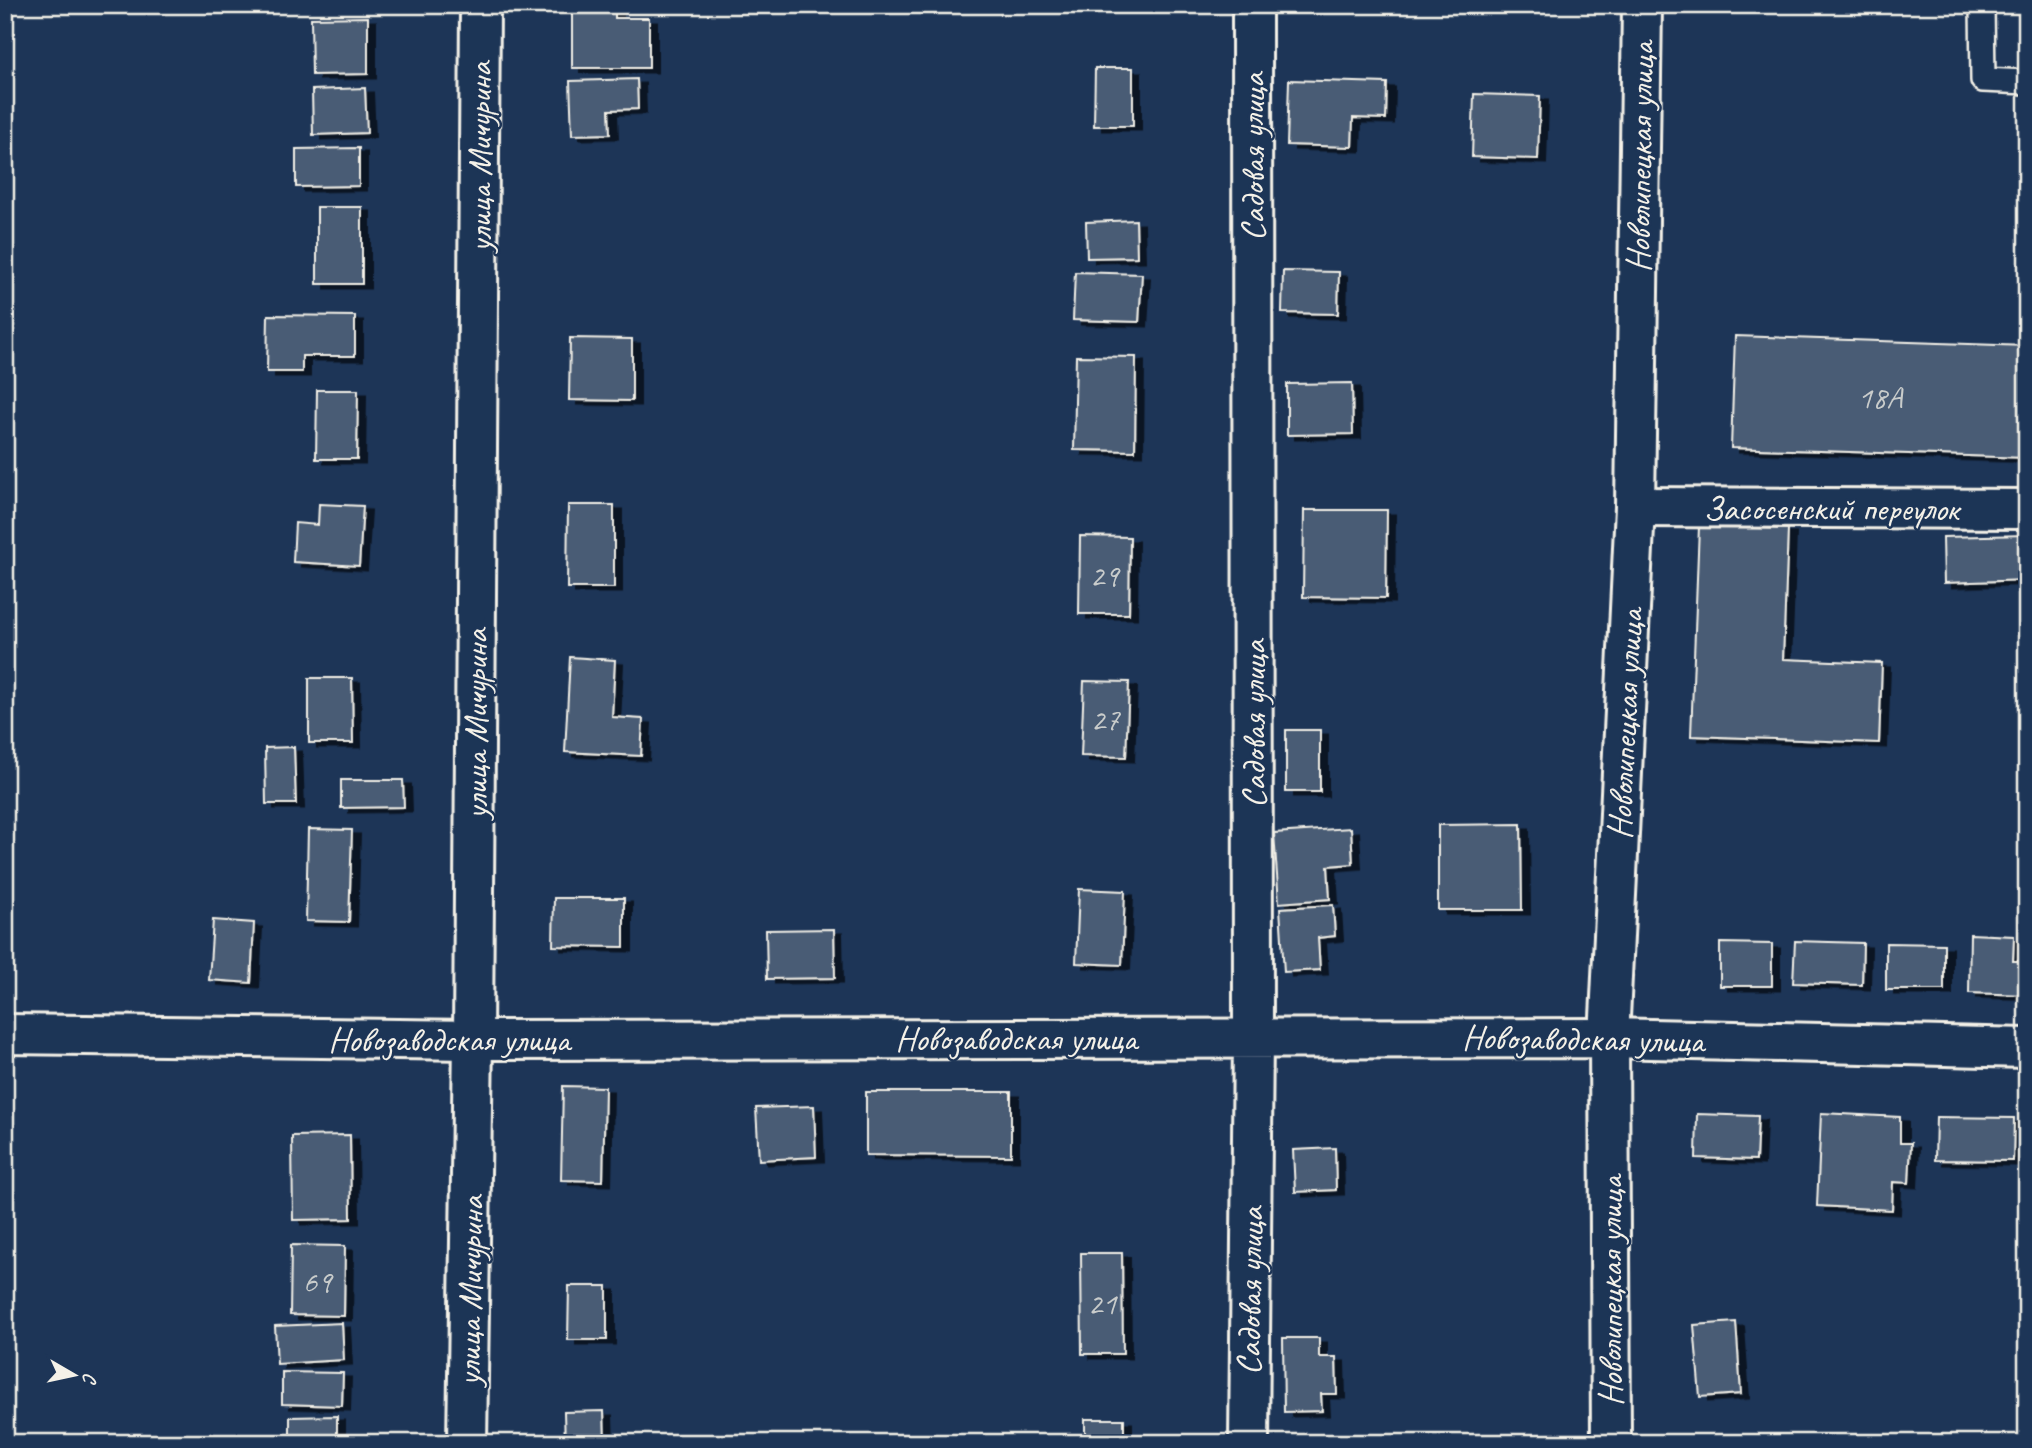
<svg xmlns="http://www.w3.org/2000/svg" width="2032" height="1448" viewBox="0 0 2032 1448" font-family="Caveat,sans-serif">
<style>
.building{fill:#485b74;stroke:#f4f1e8;stroke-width:2;filter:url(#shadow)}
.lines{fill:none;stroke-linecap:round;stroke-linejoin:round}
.lane-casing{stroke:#f4f1e8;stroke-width:28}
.street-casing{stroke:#f4f1e8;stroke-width:44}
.secondary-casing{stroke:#f4f1e8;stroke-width:44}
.lane{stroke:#1d3557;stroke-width:23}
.street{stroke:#1d3557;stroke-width:38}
.secondary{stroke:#1d3557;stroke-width:38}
.labels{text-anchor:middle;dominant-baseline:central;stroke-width:5;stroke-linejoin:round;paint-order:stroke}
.number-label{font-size:32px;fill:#c9cccb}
.street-label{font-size:35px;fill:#f4f1e8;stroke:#1d3557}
</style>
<defs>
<filter id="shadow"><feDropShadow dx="8" dy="4.5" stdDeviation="0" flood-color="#0009"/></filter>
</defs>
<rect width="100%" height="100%" fill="#1d3557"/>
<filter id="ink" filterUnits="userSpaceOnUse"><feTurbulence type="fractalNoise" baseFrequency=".0143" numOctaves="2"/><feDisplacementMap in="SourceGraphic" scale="14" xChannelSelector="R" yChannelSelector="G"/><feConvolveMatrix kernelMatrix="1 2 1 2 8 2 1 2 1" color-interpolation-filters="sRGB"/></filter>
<g filter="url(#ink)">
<path class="building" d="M572,5H615V18H649V68H572Z
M368,17V74L312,75L311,18Z
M1095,68H1133V126H1094Z
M637,79L638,109L609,110L610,134L572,135L570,81Z
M1289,80L1387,83L1386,119L1353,118L1352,147L1287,145Z
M365,88L367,133L313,135L312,90Z
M1474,94L1540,96L1538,159L1472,157Z
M359,148V186L296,187V149Z
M317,207H362V284H317Z
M1136,220L1137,257L1087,258L1086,222Z
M1283,271L1339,272L1338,314L1282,313Z
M1075,272L1142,274L1139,322L1073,320Z
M268,315L355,316V356H302V372H267Z
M1735,336L2027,346V458L1731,448Z
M570,338L632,339V401L569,400Z
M1076,356L1136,357L1135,451L1074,450Z
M1352,383L1353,434L1287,435V384Z
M317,390H358L357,459H316Z
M319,504L363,506L359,566L293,562L295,523L318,525Z
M568,505H614V588H567Z
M1304,510H1387L1386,598L1303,597Z
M1699,526L1788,529L1783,659L1882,663L1879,743L1691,736Z
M2027,535V580L1944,583L1943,537Z
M1080,536L1130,537L1129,614H1079Z
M570,657L615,660L612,717L643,719L641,756L565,752Z
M309,678H352L353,743H309Z
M1084,681L1129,682L1126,757L1081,756Z
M1286,730H1320V792H1286Z
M294,747L296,804H266L265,748Z
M341,780H403L404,807L341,808Z
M1521,824L1522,910H1438V825Z
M1351,828L1353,864L1328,866L1330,899L1279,903L1274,833Z
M308,829L352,830L349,922L306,921Z
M1079,889L1125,891L1122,965L1076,963Z
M554,898H624V947L553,946Z
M1333,905L1335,936L1318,938L1320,970L1284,972L1280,908Z
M213,920L254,923L251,983L209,980Z
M834,929L835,978L767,979L766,930Z
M1970,934L2014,936L2013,961H2027V995L1969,993Z
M1795,941L1863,943L1862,985L1793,983Z
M1720,943L1772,944V986H1720Z
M1886,943L1944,944V990H1886Z
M563,1086L605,1087L603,1181L561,1180Z
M866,1092H1011V1156L866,1155Z
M814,1106L816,1157L759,1160L756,1108Z
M1821,1113L1900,1117V1143H1911L1909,1183L1893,1182L1892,1210L1817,1206Z
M1697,1114L1758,1116L1756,1160L1696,1158Z
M1936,1117L2014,1118L2013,1161L1935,1160Z
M350,1135L351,1219L293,1220L292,1136Z
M1335,1148L1336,1190L1295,1192L1293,1150Z
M291,1245L345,1246L344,1316L290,1315Z
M1081,1253H1122L1123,1354H1082Z
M569,1286H607V1340H568Z
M1736,1322L1741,1394L1700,1397L1694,1325Z
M342,1323L344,1360L277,1364L275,1326Z
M1283,1338H1319V1357H1336L1337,1394H1321L1322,1411L1284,1412Z
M282,1372L343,1373L342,1406L282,1404Z
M604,1411L605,1443H565L564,1412Z
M337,1416V1443H290V1417Z
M1085,1419H1124V1443H1085Z"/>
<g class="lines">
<defs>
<path id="lane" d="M1982,5L1983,80L2027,82"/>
<path id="street" d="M1635,507L2027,509
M5,1034L473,1040L1609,1038L2027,1048
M467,1443L473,1040L480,5
M1249,1443L1253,1038L1252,5"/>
<path id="secondary" d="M1611,1443L1609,1038L1635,507L1642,5"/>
</defs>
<use href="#lane" class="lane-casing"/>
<use href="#street" class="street-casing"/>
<use href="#secondary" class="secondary-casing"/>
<use href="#lane" class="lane"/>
<use href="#street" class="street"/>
<use href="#secondary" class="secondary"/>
</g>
</g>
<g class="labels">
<g class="number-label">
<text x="1880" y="397">18А</text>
<text x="1104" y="575">29</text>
<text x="1105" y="719">27</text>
<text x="317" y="1281">69</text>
<text x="1102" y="1303">21</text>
</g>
<g class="street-label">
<text transform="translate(479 157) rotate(-90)">улица Мичурина</text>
<text transform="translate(1252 157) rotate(-90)">Садовая улица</text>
<text transform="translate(1640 157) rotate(-89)">Новолипецкая улица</text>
<text x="1831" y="508">Засосенский переулок</text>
<text transform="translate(475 724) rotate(-90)">улица Мичурина</text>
<text transform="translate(1253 724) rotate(-90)">Садовая улица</text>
<text transform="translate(1625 724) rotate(-87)">Новолипецкая улица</text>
<text x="1016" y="1038">Новозаводская улица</text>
<text x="449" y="1039">Новозаводская улица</text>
<text transform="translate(1583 1039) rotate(1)">Новозаводская улица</text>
<text transform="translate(470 1291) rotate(-89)">улица Мичурина</text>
<text transform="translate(1250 1291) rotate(-89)">Садовая улица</text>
<text transform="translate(1610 1291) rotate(-90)">Новолипецкая улица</text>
</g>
</g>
<rect width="2032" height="1448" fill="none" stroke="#1d3557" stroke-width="28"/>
<rect x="14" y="14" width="2004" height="1420" fill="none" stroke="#f4f1e8" stroke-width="2.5" filter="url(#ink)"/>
<g transform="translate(74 1375) rotate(99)" stroke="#1d3557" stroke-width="5" paint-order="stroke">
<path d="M0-5L12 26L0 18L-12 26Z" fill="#f4f1e8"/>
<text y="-10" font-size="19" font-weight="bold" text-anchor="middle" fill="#f4f1e8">С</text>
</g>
</svg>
